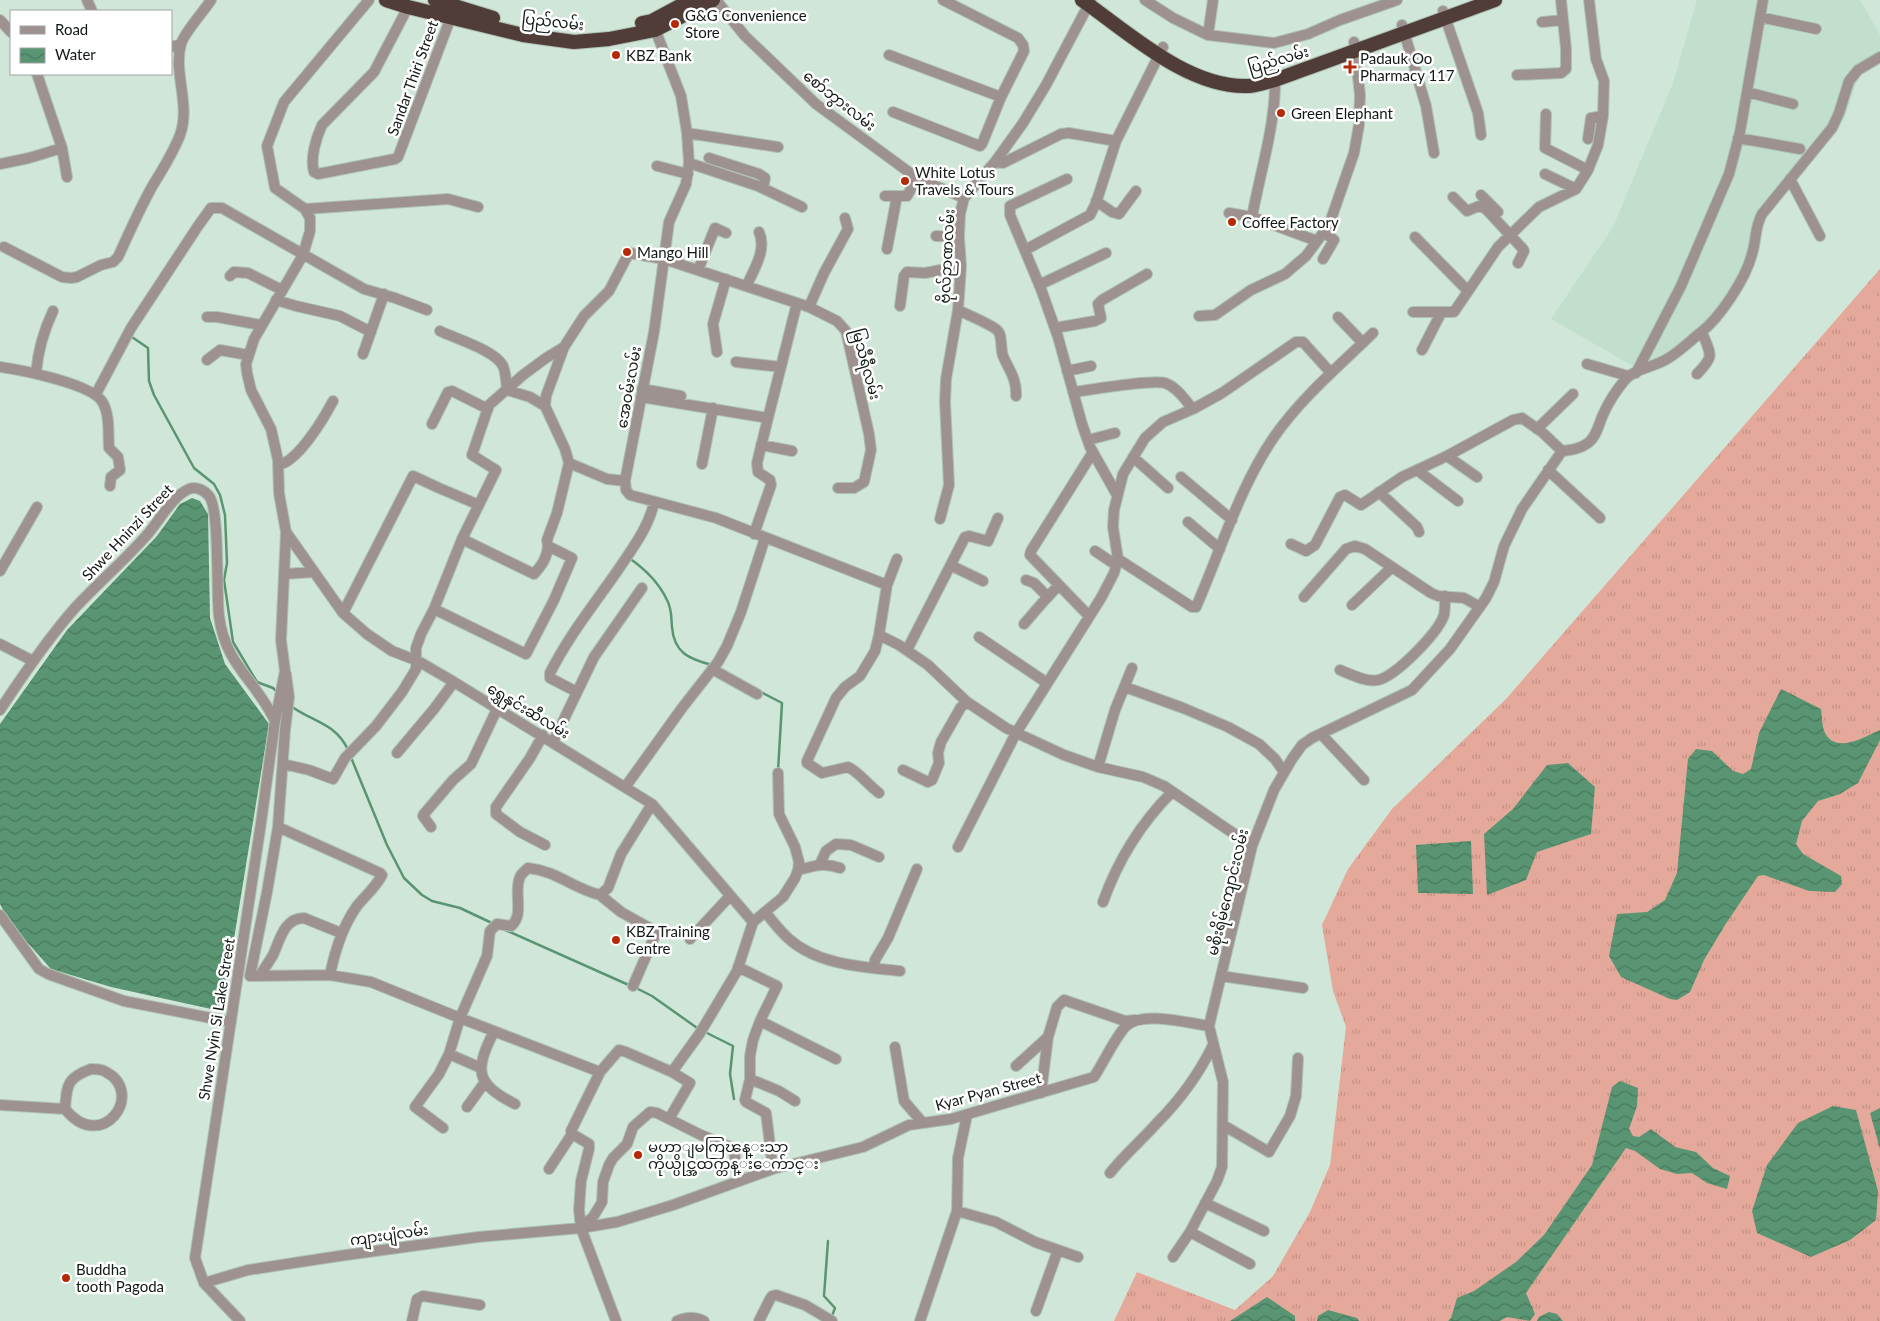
<svg xmlns="http://www.w3.org/2000/svg" width="1880" height="1321" viewBox="0 0 1880 1321" font-family="Lato,'Noto Sans Myanmar',sans-serif">
<style>
.built{fill:#c1dfcc}
.grass{fill:url(#grass-tufts)}
.water{fill:url(#water-waves)}
.lines{fill:none;stroke-linecap:round;stroke-linejoin:round}
.stream{stroke:#599572;stroke-width:2.5}
.minor-casing{stroke:#aec1b5;stroke-width:12}
.highway-casing{stroke:#aec1b5;stroke-width:16}
.minor{stroke:#9d928f;stroke-width:10}
.highway{stroke:#513d38;stroke-width:14}
.poi-dot{fill:#b52a06;stroke:#fff;stroke-width:2}
.labels{text-anchor:middle;dominant-baseline:central;stroke-width:5;stroke-linejoin:round;paint-order:stroke}
.poi-label{font-size:15px;fill:#111914;stroke:#fff;text-anchor:start}
.street-label{font-size:15px;fill:#111914;stroke:#fff}
</style>
<defs>
<pattern id="grass-tufts" width="24" height="20" patternUnits="userSpaceOnUse" patternTransform="scale(1.25)"><rect width="24" height="20" fill="#e5a99b"/><path d="M3 7l-1-3M5 7V3M7 7l1-3M15 17l-1-3M17 17v-4M19 17l1-3" fill="none" stroke="#c39185"/></pattern>
<pattern id="water-waves" width="16" height="10" patternUnits="userSpaceOnUse" patternTransform="scale(1.25)"><rect width="16" height="10" fill="#599572"/><path d="M0 5q4-4 8 0t8 0" fill="none" stroke="#48795c"/></pattern>
</defs>
<rect width="100%" height="100%" fill="#d0e6d8"/>
<path class="built" d="M1697,0H1860L1880,35V64L1862,74L1856,84L1847,112L1838,130L1767,215L1760,228L1756,252L1717,317L1645,373L1551,319L1613,227L1673,83Z"/>
<path class="grass" d="M1880,269V1321H1114L1137,1272L1235,1310L1273,1276L1310,1212L1330,1165L1346,1027L1333,991L1322,925L1348,869L1392,809L1506,699Z"/>
<path class="water" d="M192,498L200,501L208,514L210,618L225,664L269,724L224,1000L219,1006L211,1009L111,987L51,969L9,922L0,904V724L67,630L157,536L180,504Z
M1781,689L1821,709C1822,716 1822,727 1825,733C1837,755 1865,736 1880,730V740L1858,783L1840,794L1818,801L1802,821L1796,844L1803,854L1841,876L1842,884L1835,892L1809,891L1764,875L1758,876L1725,925L1704,960L1690,992L1677,1000L1670,999L1621,977L1609,956L1617,914L1647,912L1665,900L1677,873L1688,759L1696,749L1712,751L1733,771L1743,774L1751,769L1759,733Z
M1568,763L1595,787L1591,834L1537,852L1526,880L1487,895L1484,834L1513,809L1547,765Z
M1471,841L1473,894L1418,893L1416,845Z
M1620,1081L1638,1088L1637,1106L1629,1129L1633,1136L1639,1137L1651,1129L1675,1147L1696,1152L1713,1168L1730,1176L1727,1189L1707,1183L1692,1173L1677,1174L1660,1169L1635,1151L1626,1148L1526,1293L1535,1314L1530,1321L1507,1317L1500,1321H1448L1451,1318L1457,1298L1474,1291L1516,1262L1544,1235L1592,1165L1612,1087Z
M1833,1106L1856,1110L1878,1191L1876,1220L1850,1240L1811,1257L1757,1233L1752,1211L1767,1165L1798,1123Z
M1880,1108V1149L1870,1113Z
M1267,1297L1295,1316V1321H1230Z
M1328,1310L1357,1318L1359,1321H1317L1318,1316Z
M1549,1312L1557,1314L1563,1321H1537L1539,1317Z"/>
<g class="lines">
<path class="stream" d="M129,335L148,348L149,381L154,395L194,468L214,484L220,495L225,515L227,563L224,580L233,642L257,682L273,688L278,693
M629,558C645,569 659,583 667,600C672,609 671,617 672,627C674,653 689,659 712,665
M759,691L782,703L778,771
M291,706C312,722 336,723 348,750
M350,755L387,845L404,878L422,895L432,901L460,908L494,924
M503,929L631,986
M636,988L652,996L700,1030
M705,1032L733,1046L730,1074L734,1099
M828,1241L824,1296L835,1308L832,1316"/>
<defs>
<path id="minor" d="M87,0L92,11
M716,0L745,36L816,104L917,178L964,198
M1145,0L1173,18L1208,35L1274,43L1308,34L1340,20L1397,0
M408,7L374,72L322,125C316,138 310,158 314,172L318,174L395,159L398,157L451,17
M1443,11L1478,113L1481,135
M1760,17L1816,29
M0,20L11,32
M1542,22L1563,20
M653,24L681,96L687,133L689,163L686,184L669,222L654,332L625,481L626,490L630,495L716,518L887,585
M1402,25L1426,106L1434,153
M1208,35L1213,0
M171,47L181,44
M889,55L1001,97
M37,74L62,148L67,177
M1517,75L1561,73L1566,69V49L1561,0
M1747,92L1793,104
M893,112L980,146L982,144L1001,97L1024,51L1023,45L1018,38L943,0
M1546,114L1545,148L1588,170
M687,133L778,147
M1738,138L1800,149
M1588,139L1591,118L1603,116
M709,158L759,174L765,178L763,188
M995,162L1003,163L1061,134L1069,133L1116,141
M689,163L758,186L802,207
M0,164L29,158L62,148
M657,166L688,174
M1545,174L1576,189
M1067,179L1010,206V215L1041,289L1058,337L1082,424L1090,447L1117,495
M1790,179L1820,236
M1481,195L1498,212
M885,196H907L917,178
M1453,197L1467,211L1479,206L1486,209L1523,249L1524,251L1518,263
M1096,201L1112,212L1119,214L1136,191
M305,209L448,199L478,207
M1229,213L1252,217L1317,241
M1252,217C1261,168 1277,121 1275,71
M936,236L959,237
M1415,237L1468,291
M4,247L62,277L71,278L77,277L101,265L113,262L118,257C129,233 140,208 153,185C163,169 173,153 180,135C191,105 173,73 181,44C184,33 204,11 211,0
M887,249L897,196
M1025,250L1090,215L1096,203L1116,141L1163,47
M1323,259L1334,240L1324,232
M698,270L715,228L726,233
M230,276L234,272L248,273L282,290
M747,285C754,269 767,250 759,232
M1039,285L1106,253
M276,300L296,306L340,316L371,332
M900,306L904,276L907,272L925,273L961,266
M809,307L824,273L848,229L845,218
M958,310C966,314 992,325 997,330C1003,335 1000,348 1003,356C1009,370 1017,379 1016,396
M1413,312H1454L1498,247L1539,207L1576,189L1588,170L1598,145L1603,116L1604,81L1596,59L1589,0
M1199,316L1215,315L1251,290L1285,274L1306,256L1329,225L1354,153L1359,125L1360,95L1354,42
M207,317H217L261,325
M1338,317L1363,343
M1055,328L1095,321L1101,318L1098,304L1102,300L1147,274
M440,331C456,339 495,350 503,366C506,373 506,382 507,390L530,397L545,406
M1422,350L1441,313
M717,352L713,324L726,279
M363,354L384,294
M207,360L220,350L248,355
M736,362L781,367
M1587,364L1628,376
M0,367C21,370 94,384 103,403C110,416 108,434 109,448L118,457L120,470L111,477L110,486
M1067,371L1091,366
M36,373C38,351 43,332 53,311
M1636,373L1681,286L1729,174L1740,132L1763,0
M1697,374C1715,355 1711,356 1702,332
M642,389L681,396
M1073,392C1090,390 1152,379 1165,383C1177,387 1185,400 1193,409
M96,394L131,328L198,226L211,208H222L364,289L395,298L427,310
M641,397L768,418L757,463L758,472L770,480L771,485L754,534
M768,418L797,303
M432,424L448,392L452,391L488,409
M1537,429L1573,394
M1088,440L1115,433
M761,445L792,451
M1447,456L1477,477
M1133,457L1168,488
M569,463L607,479L625,481
M702,464L713,408
M278,465C298,462 324,418 333,401
M1417,470L1458,501
M1548,470L1600,518
M1181,477L1232,520
M1379,492L1417,527L1419,532
M940,519L949,485L945,402L946,379L958,310L961,266L959,237L960,214L964,198L995,162L1023,123L1046,85L1091,0
M1188,522L1220,549
M286,532L343,613L367,634L392,651L418,661L454,682L652,804L753,922
M462,539L534,574C542,565 547,558 548,546
M1291,544L1306,551L1315,545L1340,497L1345,495L1361,505L1402,477L1447,456L1513,420L1522,418L1542,432L1562,451
M1095,551L1116,565
M1118,559L1192,607H1196C1221,550 1239,488 1274,437C1301,398 1339,366 1373,333
M952,566L983,581
M0,571L37,507
M284,574L314,572
M1026,580L1034,583L1048,597
M1304,597L1346,549L1355,546L1365,549L1431,593L1438,596L1464,598L1480,607
M1352,605L1392,567
M434,609L526,654L554,600L572,558L548,546L547,540L557,513L569,463L565,449L545,406L546,396L564,347
M343,613L413,476L439,488L479,505
M1088,615L1030,555L1031,551L1093,452
M1024,624L1043,602L1059,585
M879,635L899,645L928,665L967,702L1006,728L1064,755L1098,767L1143,777L1164,786L1252,846
M979,637L1047,683
M0,644L33,661
M907,650L965,537L969,536L988,541L998,518
M712,669L757,694
M1340,670C1350,674 1367,683 1378,680C1396,676 1438,633 1444,615C1445,610 1445,602 1445,596
M286,674L289,697L285,730L278,827L267,892L250,976L330,975L371,982L460,1018L600,1072
M1125,687L1183,708L1228,727L1259,744L1275,759L1284,772
M577,692L550,678V673C569,635 596,602 620,567C634,546 648,528 654,503
M0,710C23,675 46,641 74,609C97,584 123,562 146,536C158,523 172,496 189,489C196,486 204,490 209,496C220,509 216,593 219,616C225,665 256,680 275,721
M1321,734L1364,780
M543,735L530,758L496,807V814L520,832L545,845
M553,742L594,657L642,588
M397,753L434,709L454,682
M283,764L309,770L333,779L345,758L376,726L402,692L416,669V648L421,634L434,609L462,539L496,470L472,455L489,405L523,375L546,358L564,347L584,316L609,291L629,253L664,259L809,307L837,321L846,331L869,434L871,450L864,482L854,488H838
M1098,767L1115,710L1132,668
M903,770L928,782L932,780L939,763L938,753L941,742L961,707L967,702
M626,786L682,708L718,662L727,646L741,612L765,538
M879,793C868,785 860,773 848,767L822,773L807,763V761L836,698L845,687L860,676L875,651L879,635L887,585L897,559
M278,827L380,873L382,875C376,887 365,896 357,906C342,927 335,950 330,975
M431,827L423,816L424,814L453,780L471,764L497,709
M958,847L1016,733L1101,598L1114,573L1118,559L1113,527L1114,510L1123,474L1145,438L1163,422L1193,409L1222,393L1296,342H1303L1331,373
M820,864L826,851L836,844L851,845L879,857
M798,870C815,866 823,862 840,868
M600,895L621,912L655,931L656,933L633,986
M1103,902C1118,860 1140,824 1172,792
M766,913C773,922 780,931 789,939C818,965 863,967 900,971
M0,915L39,969L48,974L124,1001L231,1022
M690,939L730,896
M738,967L777,986L760,1021L753,1040L750,1056V1079L745,1100L746,1102L766,1113L773,1169
M874,968L875,960L888,938L917,869
M260,975C264,969 269,962 273,955C280,940 284,918 304,918L341,933
M1221,976L1303,988
M760,1021L836,1059
M494,1031C475,1070 474,1083 515,1104
M895,1047L904,1101L922,1122
M449,1054L481,1068
M1016,1066L1048,1037L1057,1007L1064,1000L1125,1021L1135,1020
M91,1069C95,1069 102,1069 106,1072C146,1093 102,1155 65,1109C67,1086 66,1078 91,1069Z
M750,1079L779,1091L795,1101
M1041,1093L1048,1037
M0,1105L65,1109
M467,1107L485,1082
M669,1119L690,1083L672,1072
M1223,1125L1269,1152L1290,1116L1296,1096L1298,1058
M443,1128L415,1107L439,1074L449,1054L460,1018L487,956L490,931L497,924L511,926C525,915 513,892 520,877C521,874 525,871 528,868C557,871 574,889 600,895L608,888L621,854L652,804
M549,1169L572,1134
M1110,1173C1124,1155 1141,1141 1156,1124C1179,1101 1199,1074 1213,1045
M1205,1203L1264,1231
M957,1211L996,1222L1035,1242L1078,1257
M582,1227L593,1217L602,1202L603,1182L609,1165L613,1158L627,1144L633,1127L650,1112L657,1113L701,1135L733,1148L740,1181
M1190,1232L1250,1264
M1173,1257L1190,1232L1217,1181L1222,1167L1223,1082L1209,1026L1252,846L1274,790L1292,759L1302,745L1312,738L1412,690L1450,649L1486,598L1494,582L1504,546L1522,509L1562,451C1571,450 1580,449 1588,443C1596,437 1598,427 1602,417C1607,405 1615,392 1624,381C1633,369 1654,367 1667,359C1679,352 1690,341 1700,333C1720,318 1746,278 1752,254C1757,238 1754,229 1762,214L1832,128L1839,113L1849,81L1858,70L1880,57
M204,1283L248,1270L339,1256L478,1237L581,1228L617,1222L673,1205L773,1169L863,1147L909,1125L951,1119L1094,1077C1104,1062 1113,1041 1125,1027C1140,1010 1188,1023 1209,1026
M1036,1311L1058,1250
M240,1321L204,1283L195,1258L261,823L275,721L285,671L281,640L286,532L279,493L278,460L271,429L251,390L247,373L246,364L254,339L303,255L310,231V218L305,209L275,188L267,146L284,102L369,0
M412,1321L417,1299L423,1296L480,1305
M616,1321L581,1228L579,1210L581,1181L589,1149V1144L572,1134L571,1131L600,1072L619,1050L626,1052L672,1072L700,1033L737,971L753,922L783,897L795,878L798,870L799,862L795,847L779,814L778,773
M677,1321C686,1317 696,1317 704,1321
M759,1321L770,1299L772,1296L776,1295L805,1305L832,1321
M920,1321L957,1211L958,1158L967,1115"/>
<path id="highway" d="M386,0L408,7L523,35L574,42L609,39L655,30L713,0
M435,0L493,18
M1082,0C1129,33 1189,89 1249,86C1258,85 1267,82 1275,80L1495,0
M642,23L652,21L691,0"/>
</defs>
<use href="#minor" class="minor-casing"/>
<use href="#highway" class="highway-casing"/>
<use href="#minor" class="minor"/>
<use href="#highway" class="highway"/>
</g>
<g class="poi-dot">
<circle cx="675" cy="24" r="5"/>
<circle cx="616" cy="55" r="5"/>
<path d="M1347.5 59.5h5v5h5v5h-5v5h-5v-5h-5v-5h5z"/>
<circle cx="1281" cy="113" r="5"/>
<circle cx="905" cy="181" r="5"/>
<circle cx="1232" cy="222" r="5"/>
<circle cx="627" cy="252" r="5"/>
<circle cx="616" cy="940" r="5"/>
<circle cx="638" cy="1155" r="5"/>
<circle cx="66" cy="1278" r="5"/>
</g>
<g class="labels">
<g class="poi-label">
<text x="685" y="15">G&amp;G Convenience<tspan x="685" dy="17">Store</tspan></text>
<text x="626" y="55">KBZ Bank</text>
<text x="1360" y="58">Padauk Oo<tspan x="1360" dy="17">Pharmacy 117</tspan></text>
<text x="1291" y="113">Green Elephant</text>
<text x="915" y="172">White Lotus<tspan x="915" dy="17">Travels &amp; Tours</tspan></text>
<text x="1242" y="222">Coffee Factory</text>
<text x="637" y="252">Mango Hill</text>
<text x="626" y="931">KBZ Training<tspan x="626" dy="17">Centre</tspan></text>
<text x="648" y="1146">မဟာျမကြၽန္းသာ<tspan x="648" dy="17">ကိုယ္ပိုင္အထက္တန္းေက်ာင္း</tspan></text>
<text x="76" y="1269">Buddha<tspan x="76" dy="17">tooth Pagoda</tspan></text>
</g>
<g class="street-label">
<text transform="translate(553 21) rotate(6)">ပြည်လမ်း</text>
<text transform="translate(1278 59) rotate(-16)">ပြည်လမ်း</text>
<text transform="translate(412 78) rotate(-70)">Sandar Thiri Street</text>
<text transform="translate(840 100) rotate(38)">စော်ဘွားလမ်း</text>
<text transform="translate(946 256) rotate(-87)">ဗိုလ်ဉာဏလမ်း</text>
<text transform="translate(867 364) rotate(75)">မြသီရီလမ်း</text>
<text transform="translate(628 387) rotate(-80)">အေဝမ်းလမ်း</text>
<text transform="translate(127 532) rotate(-47)">Shwe Hninzi Street</text>
<text transform="translate(529 710) rotate(31)">ရွှေနှင်းဆီလမ်း</text>
<text transform="translate(1227 892) rotate(-76)">မစိုးရိမ်ကျောင်းလမ်း</text>
<text transform="translate(216 1019) rotate(-81)">Shwe Nyin Si Lake Street</text>
<text transform="translate(988 1091) rotate(-15)">Kyar Pyan Street</text>
<text transform="translate(389 1234) rotate(-8)">ကျားပျံလမ်း</text>
</g>
</g>
<rect x="10" y="10" width="162" height="65" fill="#ffffff" stroke="#a0a3a1"/>
<rect x="20" y="26" width="25" height="8" fill="#9d928f" stroke="#a0a3a1"/>
<text x="55" y="35" font-size="15" fill="#111914">Road</text>
<rect x="20" y="48" width="25" height="15" fill="url(#water-waves)" stroke="#a0a3a1"/>
<text x="55" y="60" font-size="15" fill="#111914">Water</text>
</svg>
